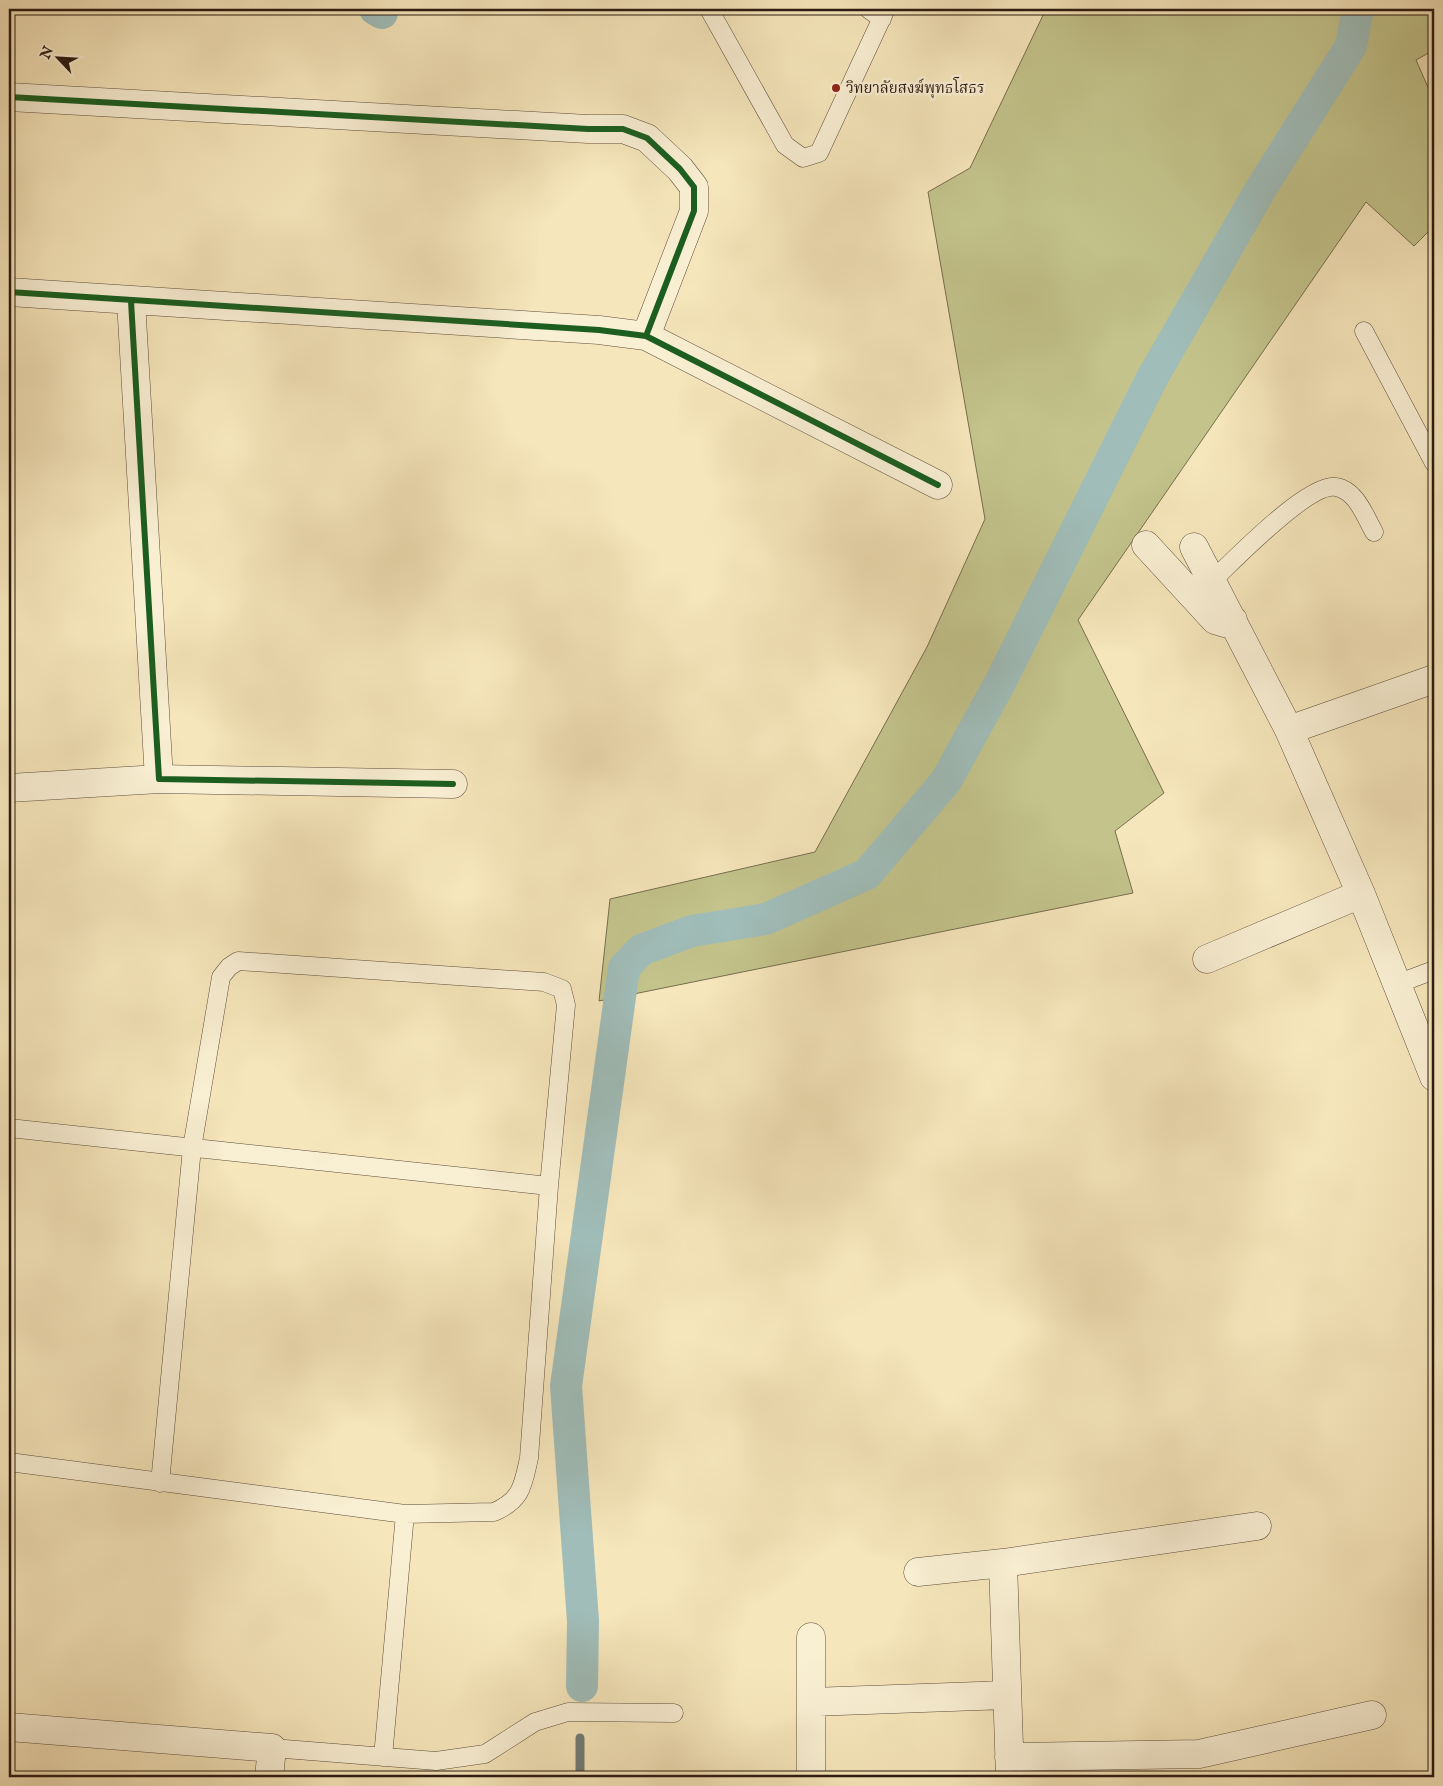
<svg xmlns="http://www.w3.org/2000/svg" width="1443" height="1786" viewBox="0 0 1443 1786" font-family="'IM FELL English','Noto Serif Thai',serif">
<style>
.green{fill:#c3c38b;stroke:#776e4e}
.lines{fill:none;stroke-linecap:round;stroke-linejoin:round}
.stream{stroke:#717c76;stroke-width:9}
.canal{stroke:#a0bdb9;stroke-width:32}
.service-casing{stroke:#5e4d3c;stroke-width:19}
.minor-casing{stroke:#5e4d3c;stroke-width:29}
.service{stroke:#f9efd3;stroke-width:18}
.minor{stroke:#f9efd3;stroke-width:28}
.cycleway-casing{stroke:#f9efd3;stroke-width:9}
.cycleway{stroke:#1b5e20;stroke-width:6}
.poi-dot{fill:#8f2418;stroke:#f9efd3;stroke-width:2}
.labels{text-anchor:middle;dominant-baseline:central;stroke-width:5;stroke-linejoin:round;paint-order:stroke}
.poi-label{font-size:15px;fill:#2b1a11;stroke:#f9efd3;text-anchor:start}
</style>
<rect width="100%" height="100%" fill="#f6e6bb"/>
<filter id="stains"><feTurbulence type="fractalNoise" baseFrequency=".004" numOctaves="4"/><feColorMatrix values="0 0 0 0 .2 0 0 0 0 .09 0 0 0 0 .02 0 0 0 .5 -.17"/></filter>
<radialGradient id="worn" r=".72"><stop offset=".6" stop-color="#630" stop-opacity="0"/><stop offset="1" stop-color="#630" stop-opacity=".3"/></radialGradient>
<path class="green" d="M1046,9H1434V50L1416,60L1434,101V226L1414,246L1366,202L1078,620L1164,793L1115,831L1133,893L599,1001L610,899L815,852L927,647L985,519L928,192L970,168Z"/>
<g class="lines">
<path class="stream" d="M580,1777V1738"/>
<path class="canal" d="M375,9L382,13
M582,1686L583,1621L566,1386L624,968L641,950L692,931L766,919L867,874L946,781L1001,681L1151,380L1262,187L1351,46L1358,9"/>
<defs>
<path id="service" d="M709,9L785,145L803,158L819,153L886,9
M868,9L882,19
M1364,331L1434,463
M1212,581C1233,561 1309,482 1336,487C1356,490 1365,516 1374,532
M1397,984L1434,970
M9,1128L549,1186
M9,1462L405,1514L494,1512C522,1500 523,1485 529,1458L549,1186L566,1005L562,989L544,982L238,961L229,967L221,977L192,1148L160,1483
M272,1748L436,1761L485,1754L535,1722L568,1712L674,1713
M383,1757L405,1514"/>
<path id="minor" d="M9,97L588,129H623L647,138L680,169L694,187V211L646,336
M9,292L599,330L646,336L938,485
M131,301L159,779L453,784
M1146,545L1215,620L1225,623L1233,620
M1194,547L1289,730L1361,894L1434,1077
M1289,730L1434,679
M9,788L159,779
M1207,959L1361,894
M1003,1563L1010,1777
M918,1572L1003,1563L1257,1526
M811,1702L1007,1695
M9,1727L272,1748L269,1777
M1009,1757L1199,1754L1372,1715
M811,1777V1637"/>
</defs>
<use href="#service" class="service-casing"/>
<use href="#minor" class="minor-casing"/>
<use href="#service" class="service"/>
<use href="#minor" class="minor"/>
<defs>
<path id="cycleway" d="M9,97L588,129H623L647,138L680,169L694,187V211L646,336
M9,292L599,330L646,336L938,485
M131,301L159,779L453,784"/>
</defs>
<use href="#cycleway" class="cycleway-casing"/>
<use href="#cycleway" class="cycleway"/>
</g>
<circle class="poi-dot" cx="836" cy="88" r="5"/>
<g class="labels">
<g class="poi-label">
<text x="846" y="88">วิทยาลัยสงฆ์พุทธโสธร</text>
</g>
</g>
<rect width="1443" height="1786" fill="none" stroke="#f6e6bb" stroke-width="30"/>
<rect x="10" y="10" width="1423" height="1766" fill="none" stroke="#2b1a11" stroke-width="2.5"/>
<rect x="15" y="15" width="1413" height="1756" fill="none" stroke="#2b1a11"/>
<g transform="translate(58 58) rotate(295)" stroke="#f9efd3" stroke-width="4" paint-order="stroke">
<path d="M0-4L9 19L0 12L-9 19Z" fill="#2b1a11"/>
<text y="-8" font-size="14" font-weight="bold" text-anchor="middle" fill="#2b1a11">N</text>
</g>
<rect width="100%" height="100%" filter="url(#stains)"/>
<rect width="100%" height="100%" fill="url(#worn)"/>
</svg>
